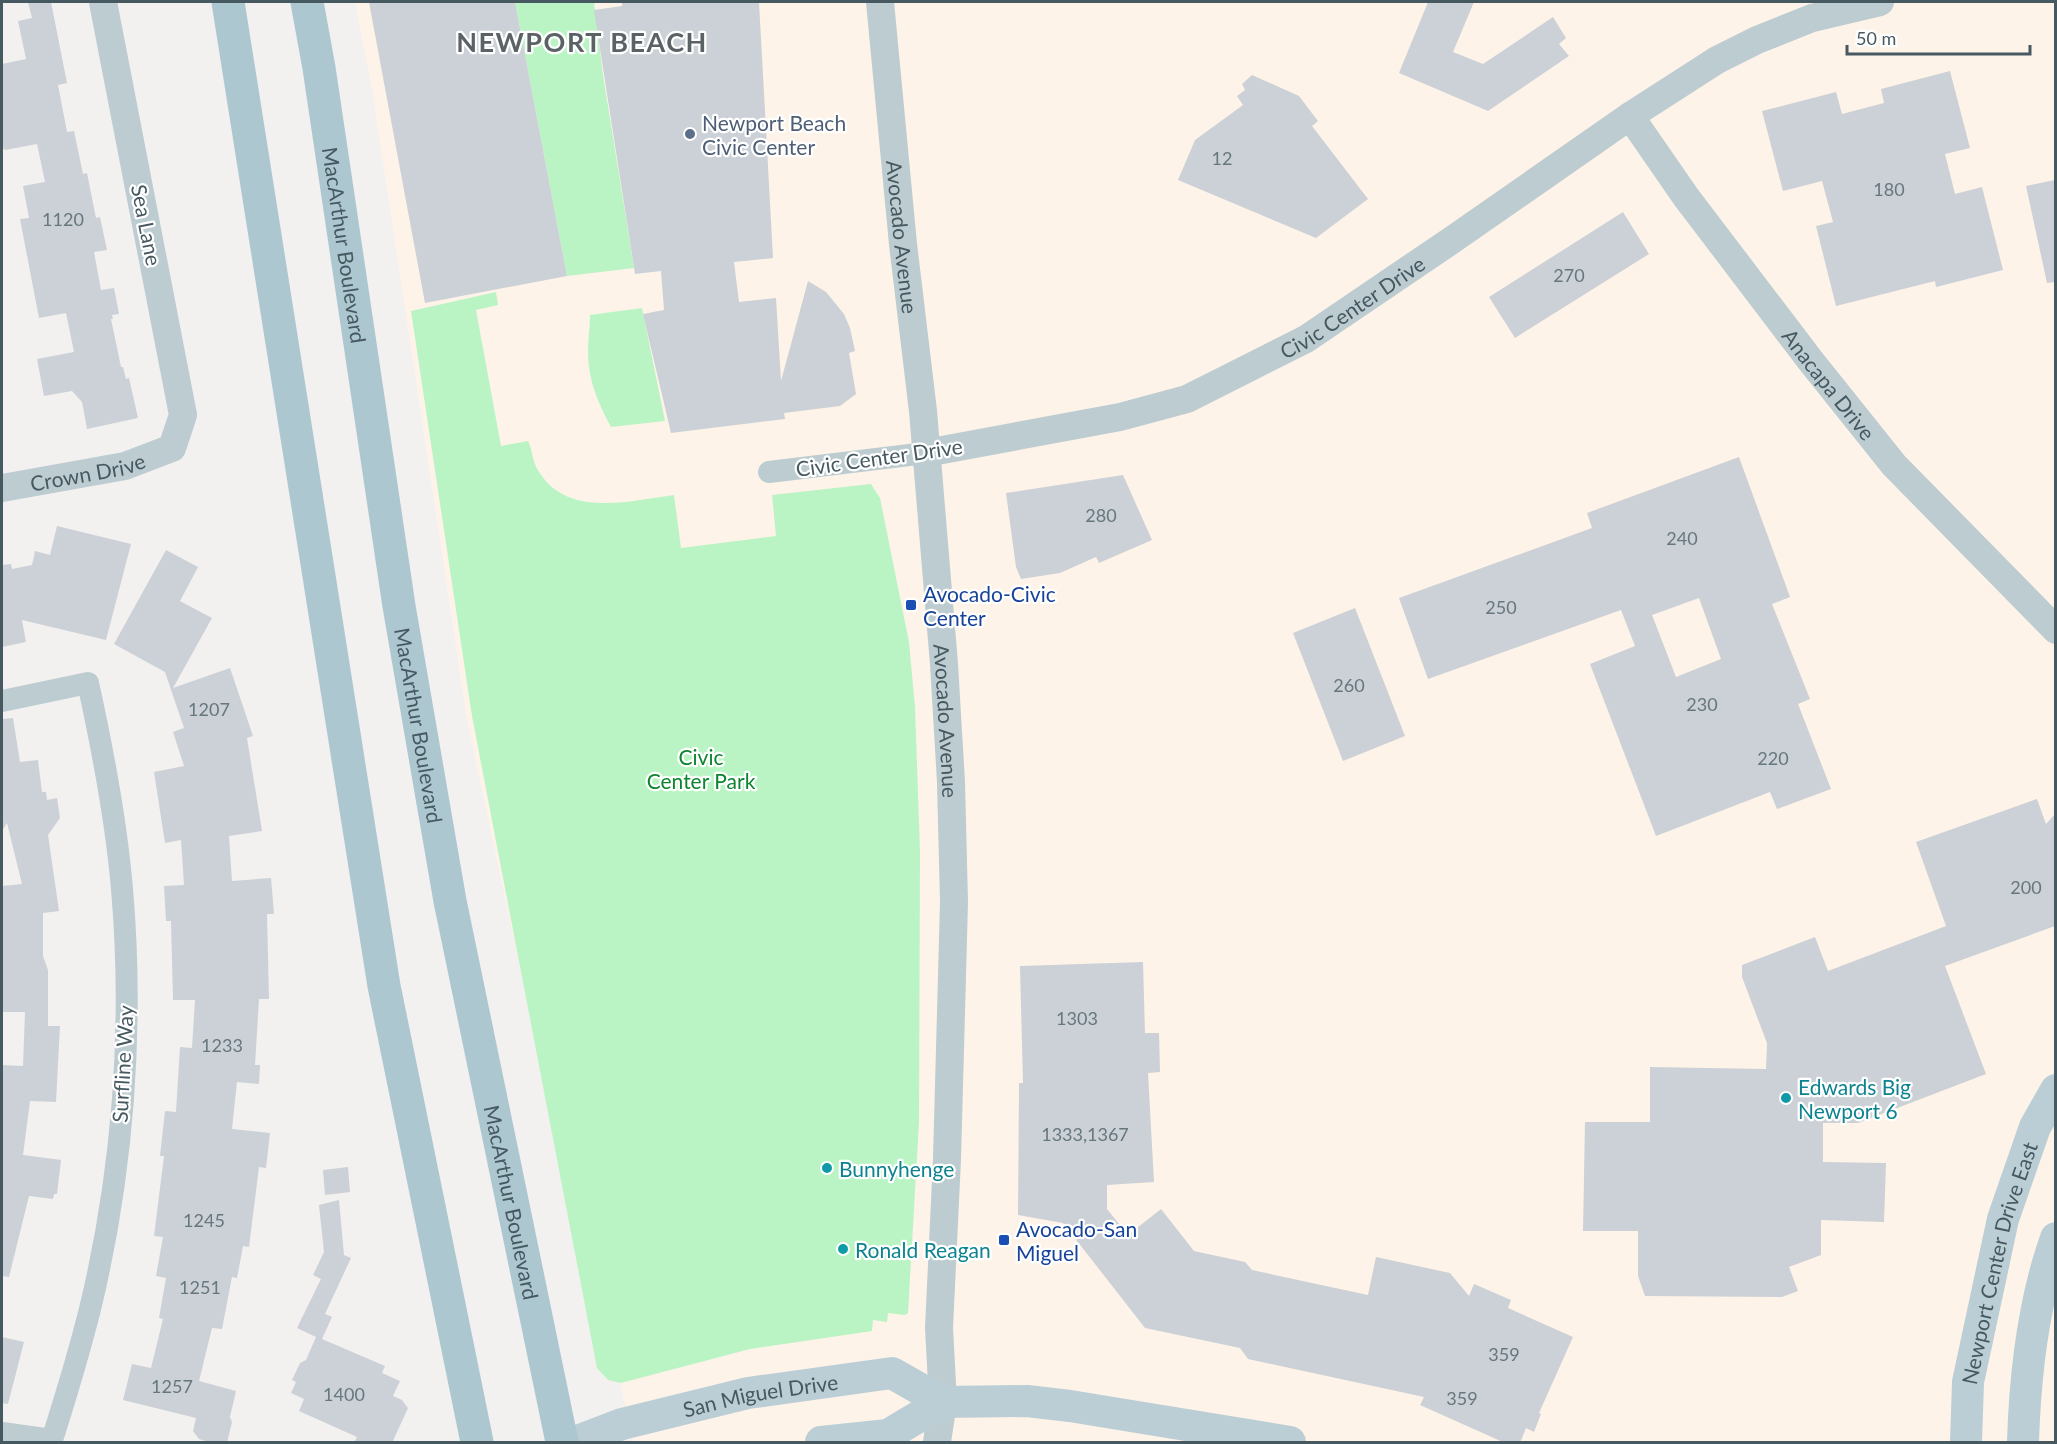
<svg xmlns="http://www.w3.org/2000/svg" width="2057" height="1444" viewBox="0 0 2057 1444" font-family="Lato,sans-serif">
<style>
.commercial{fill:#fef3e8}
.green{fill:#baf4c4}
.building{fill:#cbd1d6;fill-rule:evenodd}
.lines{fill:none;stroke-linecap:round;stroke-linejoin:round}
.minor{stroke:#bcccd1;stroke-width:22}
.tertiary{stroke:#bcccd1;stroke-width:28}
.secondary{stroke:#bbced6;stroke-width:32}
.primary{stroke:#adc7d1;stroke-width:33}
.service-dot{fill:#5c6f8a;stroke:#fff;stroke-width:2}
.transit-dot{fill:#1a4fb4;stroke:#fff;stroke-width:2}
.culture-dot{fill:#0f9aa8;stroke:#fff;stroke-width:2}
.labels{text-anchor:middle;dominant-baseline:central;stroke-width:4.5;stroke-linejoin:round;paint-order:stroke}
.number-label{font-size:18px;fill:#67777e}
.service-label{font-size:21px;fill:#4e5e75;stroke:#fff;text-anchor:start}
.street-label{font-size:21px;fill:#465960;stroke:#fff}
.transit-label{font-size:21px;fill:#164399;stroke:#fff;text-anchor:start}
.park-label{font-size:21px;fill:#0d842e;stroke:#fff}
.culture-label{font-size:21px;fill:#0d838f;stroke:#fff;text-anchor:start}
.district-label{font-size:27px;font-weight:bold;letter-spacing:1.5px;fill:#5b6266;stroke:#fff}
</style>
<rect width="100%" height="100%" fill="#f3f0f0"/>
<path class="commercial" d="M355,2H2055V1442H633L618,1373L605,1363L467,720L372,89Z"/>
<path class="green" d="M515,2H594L603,75L634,268L567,276Z
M496,292L498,305L476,310L501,446L528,441C533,451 532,462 539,472C568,518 629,501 674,495L681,548L776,536L772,495L871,484L880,498L909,642L915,707L920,851L919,1122L908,1313L905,1315L888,1313L887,1322L873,1320L872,1331L750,1349L621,1383L608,1380L597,1368L472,716L411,311Z
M642,308L665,421L611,427C598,403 588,380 588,352C588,340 590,327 590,315Z"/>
<path class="building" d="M28,2H51L67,83L58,85L67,132L74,131L83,174L87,173L96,218L100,217L107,250L94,252L101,290L114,288L119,314L112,315L113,319H111L121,367H123L126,379L129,378L138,418L87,429L82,402L72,391L44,396L37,359L74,352L66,313L39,318L20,219L29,218L23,186L45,182L37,144L5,150L4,149H2V64L26,59L18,21L32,18Z
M369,2H515L567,276L425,303Z
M622,2H759L773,258L734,262L739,302L776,298L781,381L808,281L826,292L844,314L850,328L855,351L849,353L856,394L840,406L784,413L785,419L671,433L643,314L664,310L661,271L635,274L594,10L622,6Z
M1428,2H1474L1453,52L1483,64L1553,17L1566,38L1559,44L1569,56L1488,111L1399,73Z
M1950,71L1970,148L1945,154L1955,194L1982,187L2003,270L1936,287L1935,281L1836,306L1816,226L1833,222L1822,181L1783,191L1762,111L1836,92L1842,114L1884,103L1881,89Z
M1252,75L1299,96L1318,121L1312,126L1368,199L1316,238L1178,180L1195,140L1243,105L1237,96L1245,90L1242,84Z
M2055,180V282L2047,283L2026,186Z
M1623,212L1649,254L1515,338L1489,297Z
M1739,457L1790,597L1772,604L1810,699L1798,704L1831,789L1777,809L1770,792L1656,836L1590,664L1635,646L1621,610L1428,679L1399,598L1592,528L1587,513ZM1699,598L1721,659L1676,677L1652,615Z
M1123,475L1152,540L1099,563L1096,557L1060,573L1021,579L1016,567L1006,493Z
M57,526L131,544L106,640L22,620L26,642L2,647V565L11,564L12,569L32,565L35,551L50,555Z
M166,550L198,567L180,601L212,618L173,688L230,668L253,736L247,738L262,831L229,836L232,881L271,878L274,914H267L269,999H259L255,1065H260L259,1084L237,1082L232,1129L270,1133L266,1168L259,1167L249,1247L243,1246L237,1278L232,1277L222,1329L212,1328L199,1381L236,1391L230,1417L232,1422L227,1443H212L199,1439L193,1431L196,1418L123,1400L132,1364L151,1368L163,1319L159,1318L166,1278L156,1276L163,1237L154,1236L164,1156H160L165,1111L176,1112L180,1047L192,1048L195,1000H173L171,921H166L164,886L184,885L181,840L165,843L154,772L184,766L173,732L184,728L165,672L114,644Z
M1355,608L1405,736L1343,761L1293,633Z
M13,718L20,762L38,760L42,792H46L47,800L57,798L60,818L48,835L59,911L43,913V956L48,970V1026H60L56,1102L30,1101L23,1155L61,1160L57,1194H54L53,1199L29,1196L9,1277L2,1276V1065L23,1066L25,1012H2V886L22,884L7,823L2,831V719Z
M2037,799L2046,824L2055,814V926L1945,966L1986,1074L1858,1123H1823V1162L1886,1163L1884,1222L1821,1220V1255L1789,1267L1798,1291L1782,1297L1645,1296L1638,1276V1231H1583L1585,1122H1650V1067L1766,1069L1767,1043L1742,977V965L1815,937L1828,971L1946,926L1916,842Z
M1143,962L1145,1033H1159L1160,1072L1148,1073L1154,1182L1107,1185V1209L1128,1235L1161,1209L1194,1251L1245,1262L1252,1270L1368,1295L1376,1257L1450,1273L1469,1296L1474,1284L1511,1300L1508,1308L1573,1337L1539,1413L1541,1414L1534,1432L1526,1428L1520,1443H1505L1420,1405L1424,1397L1248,1359L1240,1348L1145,1328L1063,1223L1018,1215L1019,1083H1023L1020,966Z
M348,1167L350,1192L325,1195L323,1170Z
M339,1200L344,1255L351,1258L325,1314L332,1317L322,1339L385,1366L382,1373L400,1381L393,1396L402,1400L408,1408L392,1443H354L357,1437L299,1411L304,1399L291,1393L296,1382L292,1380L300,1363L306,1360L316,1337L297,1328L321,1279L313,1275L324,1252L319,1205Z
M2,1337L24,1342L8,1404L2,1403Z"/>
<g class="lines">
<path class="minor" d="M769,472L926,453
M2,701L88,683C103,751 116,819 122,889C134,1028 123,1173 90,1309C79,1353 66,1396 52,1440L2,1433"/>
<g class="tertiary">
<path id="s1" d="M880,2L903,244L923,411L944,664L951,782L954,902L947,1159L939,1328L943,1402L937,1442"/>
<path id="s2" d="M1630,116L1686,197L1810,360L1894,465L2056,630"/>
<path id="s3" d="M926,453L1120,417L1187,399L1306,339L1452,240L1630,116L1717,60L1757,40L1812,18L1880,2"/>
<path id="s4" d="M2,488L125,466L172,448L183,415L103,2"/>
</g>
<g class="secondary">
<path id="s5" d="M575,1442L622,1424L748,1393L892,1373L943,1402L1027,1401L1070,1406L1290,1442"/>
<path d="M821,1442L888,1435L943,1402"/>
<path id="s6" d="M1966,1442L1968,1382L2003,1219L2035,1127L2056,1090"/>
<path d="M2023,1442C2025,1374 2033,1303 2056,1238"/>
</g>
<g class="primary">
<path d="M228,2L384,986L477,1442"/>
<path id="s7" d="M307,2L319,68L399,606L450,901L562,1442"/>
</g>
</g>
<circle class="service-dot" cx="690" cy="134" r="6"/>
<g class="transit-dot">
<rect x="905" y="599" width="12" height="12" rx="3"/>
<rect x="998" y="1234" width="12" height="12" rx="3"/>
</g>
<g class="culture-dot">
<circle cx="1786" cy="1098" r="6"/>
<circle cx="827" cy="1168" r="6"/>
<circle cx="843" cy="1249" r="6"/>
</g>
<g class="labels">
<g class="number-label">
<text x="1222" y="158">12</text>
<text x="1889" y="189">180</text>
<text x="63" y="219">1120</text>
<text x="1569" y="275">270</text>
<text x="1101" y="515">280</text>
<text x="1682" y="538">240</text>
<text x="1501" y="607">250</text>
<text x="1349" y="685">260</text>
<text x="1702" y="704">230</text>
<text x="209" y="709">1207</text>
<text x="1773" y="758">220</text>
<text x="2026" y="887">200</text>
<text x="1077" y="1018">1303</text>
<text x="222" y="1045">1233</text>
<text x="1085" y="1134">1333,1367</text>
<text x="204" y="1220">1245</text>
<text x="200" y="1287">1251</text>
<text x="1504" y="1354">359</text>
<text x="172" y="1386">1257</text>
<text x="344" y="1394">1400</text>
<text x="1462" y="1398">359</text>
</g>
<g class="service-label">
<text x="702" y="122">Newport Beach<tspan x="702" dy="24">Civic Center</tspan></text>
</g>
<g class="street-label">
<text transform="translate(147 225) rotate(79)">Sea Lane</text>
<text stroke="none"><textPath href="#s1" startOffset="236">Avocado Avenue</textPath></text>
<text stroke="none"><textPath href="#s7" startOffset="246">MacArthur Boulevard</textPath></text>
<text stroke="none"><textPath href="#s3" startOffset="456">Civic Center Drive</textPath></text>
<text stroke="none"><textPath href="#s2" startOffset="334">Anacapa Drive</textPath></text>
<text transform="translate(879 457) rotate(-8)">Civic Center Drive</text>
<text stroke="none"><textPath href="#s4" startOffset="87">Crown Drive</textPath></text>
<text stroke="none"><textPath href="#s1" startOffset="722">Avocado Avenue</textPath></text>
<text stroke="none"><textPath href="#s7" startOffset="732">MacArthur Boulevard</textPath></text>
<text transform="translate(122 1064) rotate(-87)">Surfline Way</text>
<text stroke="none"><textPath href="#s7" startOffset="1218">MacArthur Boulevard</textPath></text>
<text stroke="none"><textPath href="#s6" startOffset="183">Newport Center Drive East</textPath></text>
<text stroke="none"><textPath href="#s5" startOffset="192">San Miguel Drive</textPath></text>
</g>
<g class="transit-label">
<text x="923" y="593">Avocado-Civic<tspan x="923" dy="24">Center</tspan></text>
<text x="1016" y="1228">Avocado-San<tspan x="1016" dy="24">Miguel</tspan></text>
</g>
<g class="park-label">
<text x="701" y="756">Civic<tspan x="701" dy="24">Center Park</tspan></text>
</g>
<g class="culture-label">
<text x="1798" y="1086">Edwards Big<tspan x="1798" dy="24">Newport 6</tspan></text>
<text x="839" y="1168">Bunnyhenge</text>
<text x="855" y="1249">Ronald Reagan</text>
</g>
<g class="district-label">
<text x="582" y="41">NEWPORT BEACH</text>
</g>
</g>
<rect width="2057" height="1444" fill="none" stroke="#465960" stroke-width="6"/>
<path d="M1847 45v9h183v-9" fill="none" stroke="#465960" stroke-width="3"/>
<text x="1856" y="45" font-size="18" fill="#465960" stroke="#ffffff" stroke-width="4.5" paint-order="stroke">50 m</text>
</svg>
